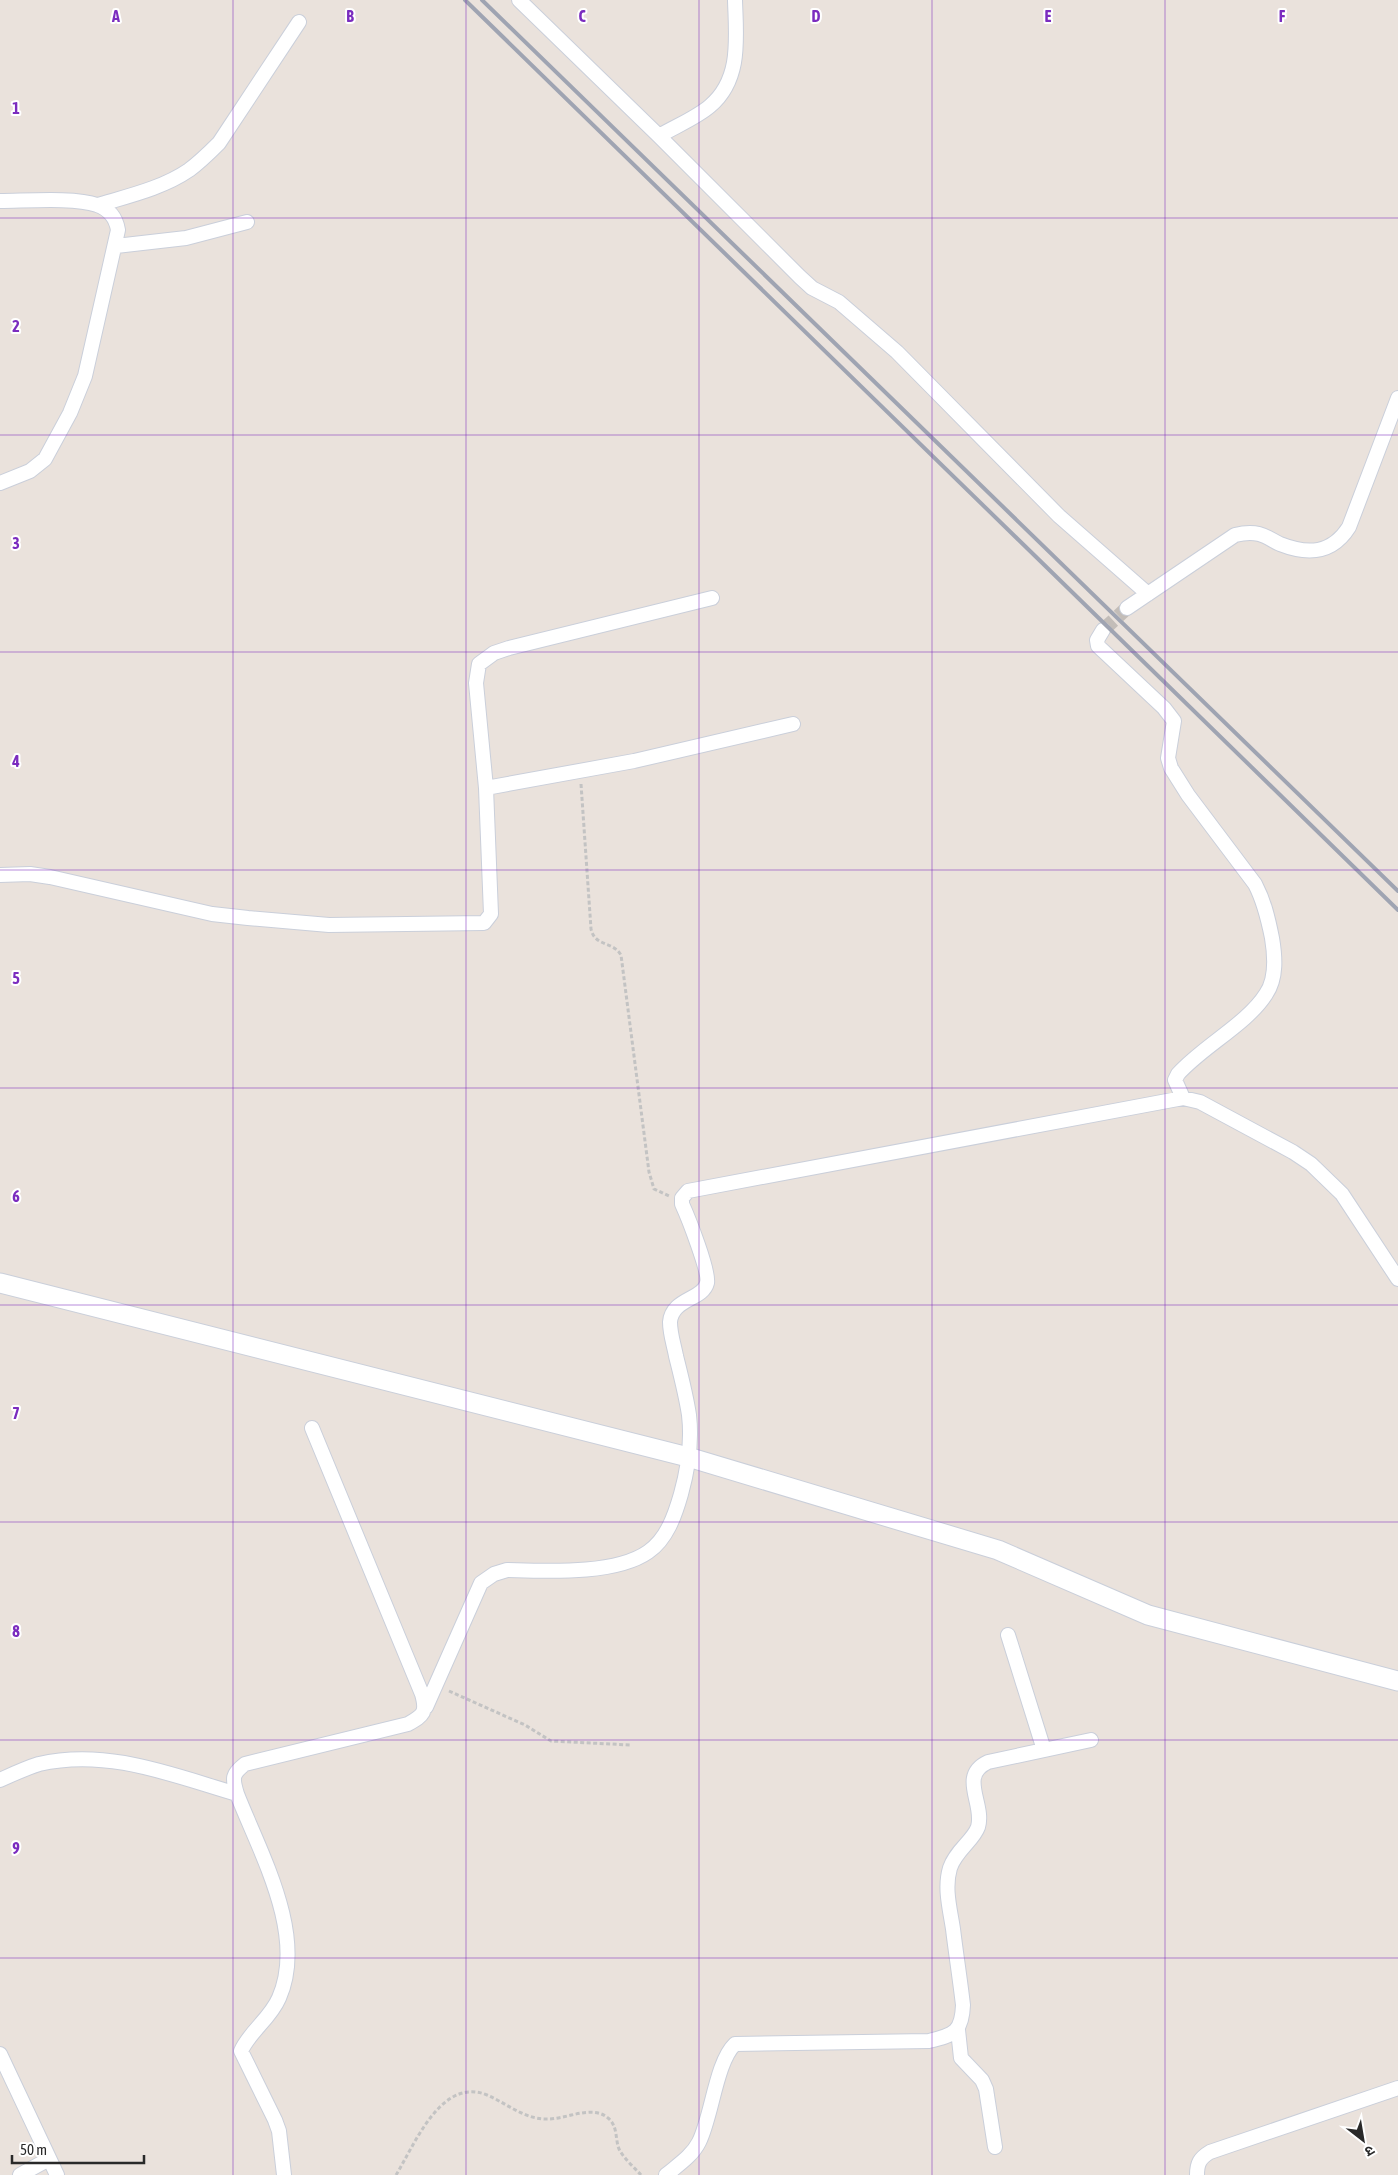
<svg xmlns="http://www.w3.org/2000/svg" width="1398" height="2175" viewBox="0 0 1398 2175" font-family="'Asap Condensed','Noto Sans Devanagari',sans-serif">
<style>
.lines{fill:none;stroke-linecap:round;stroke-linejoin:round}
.minor-tunnel{stroke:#c3bdb8;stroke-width:14;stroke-dasharray:14 7;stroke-linecap:butt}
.minor-casing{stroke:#cacfda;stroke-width:16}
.secondary-casing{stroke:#cacfda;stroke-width:21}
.path{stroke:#c3c3c3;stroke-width:3;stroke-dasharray:4 2.5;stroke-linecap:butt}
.minor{stroke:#fff;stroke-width:14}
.secondary{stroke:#fff;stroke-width:19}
.rail{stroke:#9fa4b2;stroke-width:4}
.grid{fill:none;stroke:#7b2cbf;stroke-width:1;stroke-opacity:0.55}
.grid-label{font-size:16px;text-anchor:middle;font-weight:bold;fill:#7b2cbf;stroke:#fff;stroke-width:4;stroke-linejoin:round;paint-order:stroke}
</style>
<rect width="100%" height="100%" fill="#eae2dc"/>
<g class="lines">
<path class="minor-tunnel" d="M1103,630L1127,608"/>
<defs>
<path id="minor" d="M519,0L659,136L800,277L812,288L839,302L897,352L1059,516L1148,594
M659,136C676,126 696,118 710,106C742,79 736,37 735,0
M0,201C25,201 75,197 97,205C109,209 116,218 118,230L85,376L70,413L45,459L30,471L0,483
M98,205C128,196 163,188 189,170C200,162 209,153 219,143L299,22
M116,246L186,238L247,222
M1127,608L1235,535C1243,533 1251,532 1259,534C1267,536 1273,541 1280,544C1308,555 1332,554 1349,527L1398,398
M1103,630L1097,640L1098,646L1164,708L1174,721L1168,758L1171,768L1188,795L1255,884C1264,901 1268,918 1272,938C1275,956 1277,978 1266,994C1247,1024 1203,1046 1178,1074L1175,1080L1183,1098
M486,788L634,761L793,724
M0,875L30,874L50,877L212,914L248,918L329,925L484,923L491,914L486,788L476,683L479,664L494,653L509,648L712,598
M1008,1635L1044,1750
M426,1707L481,1583L494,1574L507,1570C547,1571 615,1575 648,1552C667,1539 675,1515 681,1494C688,1469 692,1441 689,1415C686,1395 681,1376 676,1356C674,1345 670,1334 670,1322C672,1298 703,1300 707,1283C710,1273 688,1217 682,1204V1198L688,1191L1183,1098L1200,1102L1293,1152L1311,1164L1342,1194L1398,1279
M0,1780C13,1774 26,1768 39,1764C107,1748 172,1775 237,1794
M958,2030L961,2058L982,2080L986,2089L995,2147
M0,2054L57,2175
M20,2175L49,2159
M284,2175L279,2131L275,2120L241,2051C250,2031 270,2019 279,1998C307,1935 260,1853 237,1794C232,1778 232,1774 245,1764L408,1724C424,1715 427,1712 422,1694L312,1428
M666,2175C678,2165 692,2156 699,2142C712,2116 716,2062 735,2044L929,2041C954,2035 962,2032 963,2005C960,1979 956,1954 953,1929C950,1909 944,1888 950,1868C956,1850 973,1841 978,1827C985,1804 958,1776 988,1762L1091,1740
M1197,2175C1197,2163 1200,2158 1210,2152L1398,2088"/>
<path id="secondary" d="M0,1283L688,1457L998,1550L1148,1615L1398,1681"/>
</defs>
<use href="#minor" class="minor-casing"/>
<use href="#secondary" class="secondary-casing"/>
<path class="path" d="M581,784L591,929C595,947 613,941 621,955L649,1172L654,1189L669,1196
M449,1691L525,1725L551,1741L630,1745
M396,2175C414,2146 441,2076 487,2095C506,2103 524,2119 546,2119C565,2120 592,2104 608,2118C618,2126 615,2139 619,2149C624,2159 634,2167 641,2175"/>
<use href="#minor" class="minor"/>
<use href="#secondary" class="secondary"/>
<path class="rail" d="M465,0L1398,910
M482,0L1398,891"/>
</g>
<path class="grid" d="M233,0V2175M466,0V2175M699,0V2175M932,0V2175M1165,0V2175M0,218H1398M0,435H1398M0,652H1398M0,870H1398M0,1088H1398M0,1305H1398M0,1522H1398M0,1740H1398M0,1958H1398"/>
<g class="grid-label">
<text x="116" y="22">A</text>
<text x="350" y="22">B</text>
<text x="582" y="22">C</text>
<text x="816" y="22">D</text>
<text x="1048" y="22">E</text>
<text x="1282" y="22">F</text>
<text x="16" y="114">1</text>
<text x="16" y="332">2</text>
<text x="16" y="549">3</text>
<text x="16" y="767">4</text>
<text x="16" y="984">5</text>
<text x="16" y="1202">6</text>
<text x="16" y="1419">7</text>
<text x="16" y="1637">8</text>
<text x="16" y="1854">9</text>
</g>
<g transform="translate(1363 2140) rotate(149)" stroke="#ffffff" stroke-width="4" paint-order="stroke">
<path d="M0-4L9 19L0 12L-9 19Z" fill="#292929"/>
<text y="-8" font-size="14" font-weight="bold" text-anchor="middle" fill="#292929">उ</text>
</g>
<path d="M12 2155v8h132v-8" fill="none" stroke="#292929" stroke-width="2.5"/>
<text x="20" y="2155" font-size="15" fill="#292929" stroke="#ffffff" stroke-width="4" paint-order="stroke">50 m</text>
</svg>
